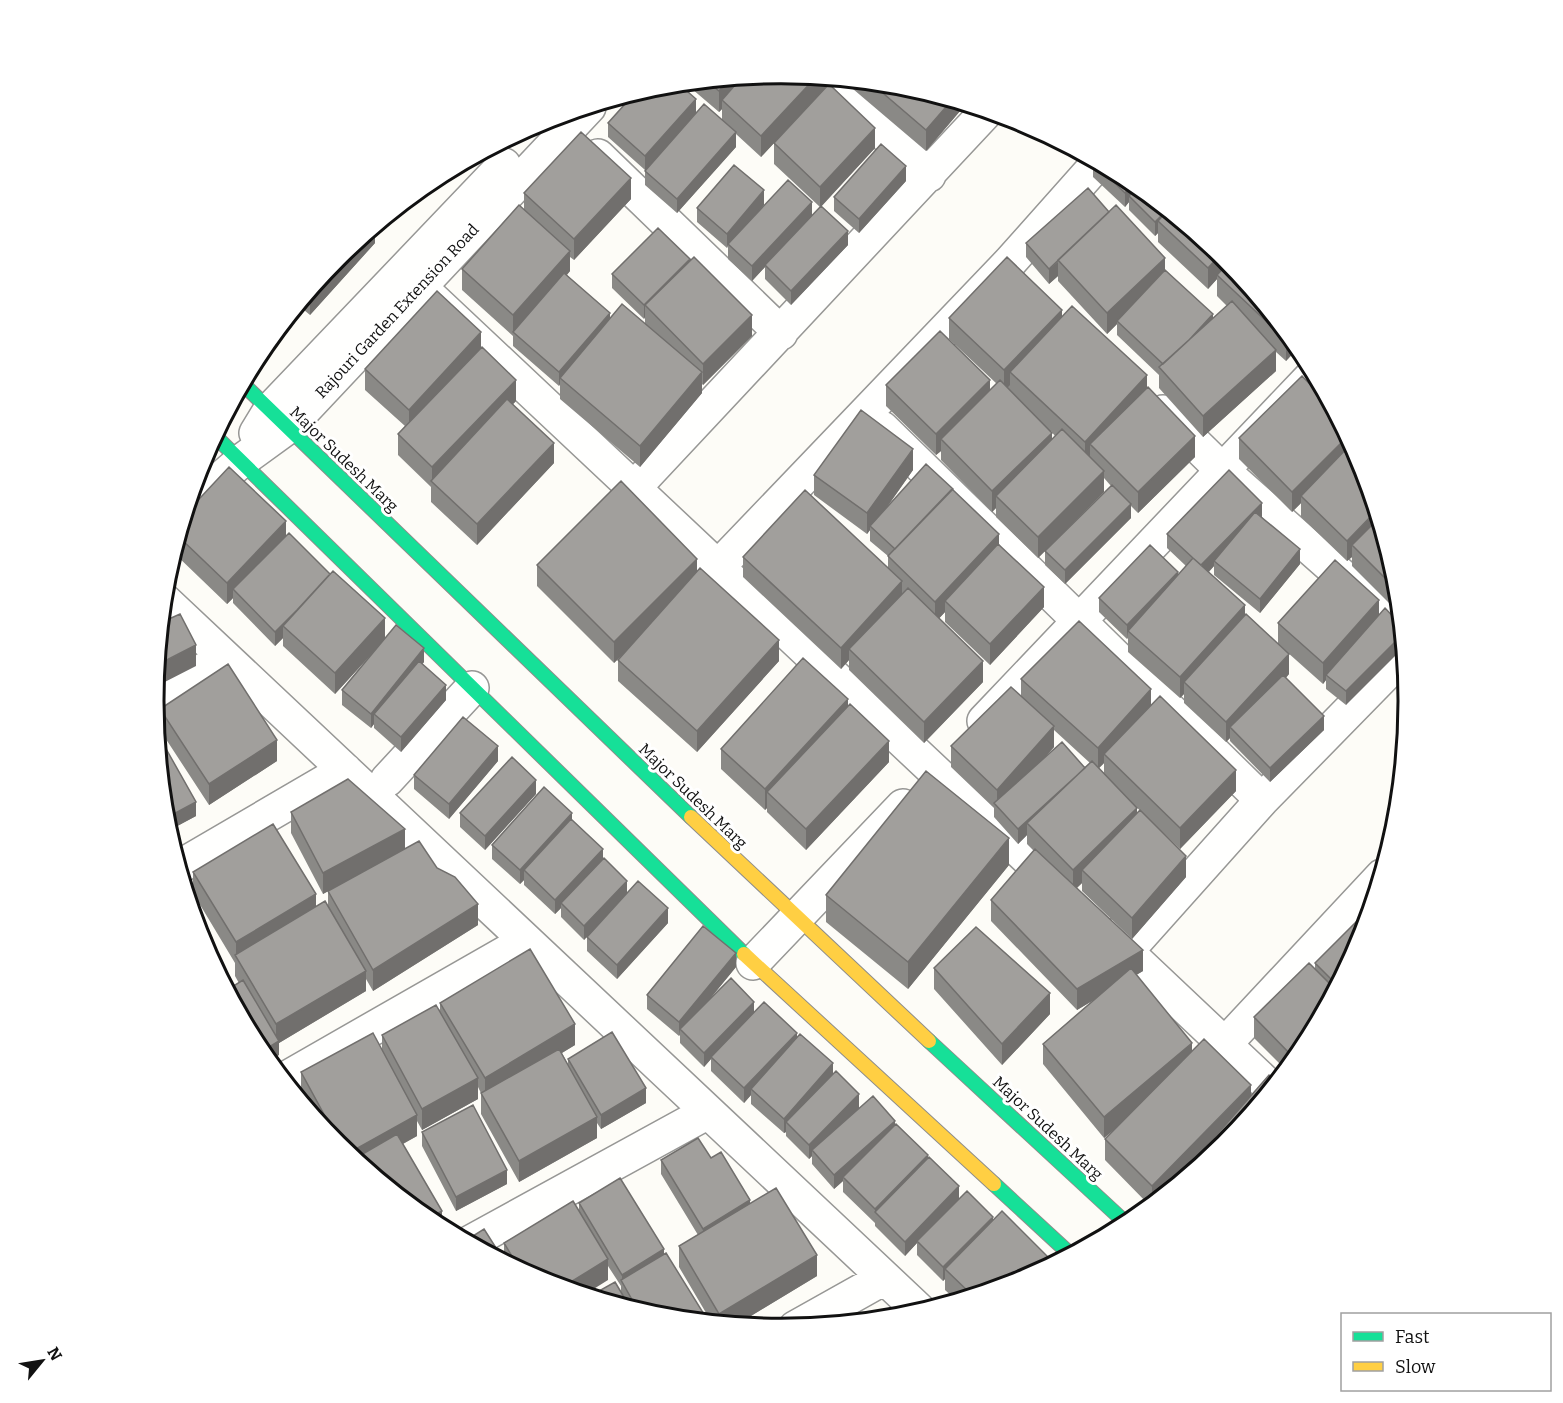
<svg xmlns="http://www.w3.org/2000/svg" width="1563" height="1403" viewBox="0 0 1563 1403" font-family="Bitter,serif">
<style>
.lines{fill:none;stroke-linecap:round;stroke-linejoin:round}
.street-casing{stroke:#979795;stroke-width:36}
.fast-casing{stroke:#8e8d8b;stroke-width:16}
.slow-casing{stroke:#8e8d8b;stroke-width:16}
.street{stroke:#fffffe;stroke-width:33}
.fast{stroke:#16e098;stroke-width:14}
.slow{stroke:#ffcf43;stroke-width:14}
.wall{fill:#8a8986;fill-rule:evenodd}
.shaded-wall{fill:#716f6d}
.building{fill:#a19f9c;stroke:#716f6d;stroke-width:1.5}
.labels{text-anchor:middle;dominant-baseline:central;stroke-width:6;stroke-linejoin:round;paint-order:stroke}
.street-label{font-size:16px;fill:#111;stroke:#fff}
.rim{fill:none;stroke:#111;stroke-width:3}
</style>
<rect width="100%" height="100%" fill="#fdfcf7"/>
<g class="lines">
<defs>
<path id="street" d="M822,77L929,175
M598,156L781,333
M420,287L1059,888
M1163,412L1222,470L1402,629
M882,428L1262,800
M256,433L270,410L504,165
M634,488L987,111
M187,508L241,461L288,427L589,107
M718,567L1010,262L1099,162
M164,600L921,1312
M154,698L225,658
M984,721L1315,373
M387,780L472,688
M179,867L345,770
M1110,936L1272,1089
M1126,952L1262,800L1405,654
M753,963L903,806
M1225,1044L1382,876
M283,1080L526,941
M469,1243L708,1112
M795,1328L884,1278"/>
<path id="fast" d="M243,384L691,817
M215,436L744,954
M929,1041L1128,1225
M994,1184L1071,1255"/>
<path id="slow" d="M691,817L929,1041
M744,954L994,1184"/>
</defs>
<use href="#street" class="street-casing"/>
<use href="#fast" class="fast-casing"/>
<use href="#slow" class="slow-casing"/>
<use href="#street" class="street"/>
<use href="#fast" class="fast"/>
<use href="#slow" class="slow"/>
</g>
<path class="wall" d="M782,74L826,78V87L875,148L821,206L848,245L791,305L765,279V267L752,281L728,259V246L727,248L697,222V208L764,205L744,228L812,216L820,207L774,164V143L761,157L736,134V147L677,213L645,185V170L608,137V123L696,113L722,120V109L719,112L685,83Z
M835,79L849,80L843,86Z
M853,81L904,86L966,104L926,151L853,89Z
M1093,162L1226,258L1299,347L1286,361L1276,352V371L1203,437L1159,388V375L1117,335V324L1107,334L1058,281V276L1049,284L1026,257V243L1109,212L1213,319L1227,306L1217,296V279L1208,289L1158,242V233L1155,236L1129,210V202L1125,207L1093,177Z
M906,181L859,233L834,211V197Z
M524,193L631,199L574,260L570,257V271L567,275L610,318L645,324V317L644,319L612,288V274L690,261L752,336L703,385L702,384V393L640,467L560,399V384L559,386L513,346V336L462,290V269L524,209Z
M375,226V243L310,315L298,305L338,257Z
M1062,317L1147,389L1195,457L1138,513L1131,506V518L1065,584L1045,565V551L1111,486L1104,478V492L1038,558L996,517V508L992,512L941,460V451L936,455L886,406V385L990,391L997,384L949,339V318ZM1051,431L1055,436L1052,439Z
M481,348L516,401L513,404L554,463L477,545L431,502V487L398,455V434L405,426L365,390V369Z
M1317,378L1324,390L1317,385Z
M1239,438L1397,579L1401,618V612L1399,613L1352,566V557L1347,561L1301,517V503L1292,512L1239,459Z
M913,470L883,513L999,544L1044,607L990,665L945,622V612L939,618L983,682L924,743L849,670V660L841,669L743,577V557L888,567V556L870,541V530L867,534L814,495V475Z
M186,513L286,536L385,637L424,662L422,664L446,700L401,752L374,728V724L371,728L342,705V690L371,655L335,694L283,646V638L275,646L233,603V598L227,604L174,553Z
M1262,517L1300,564L1260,613L1214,575V566L1209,572L1245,616L1289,674L1286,678L1324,730L1270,782L1230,741V738L1226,742L1184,703V694L1180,698L1128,652V638L1127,639L1099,612V598L1178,575L1186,566L1167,548V534Z
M537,565L697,571L779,661L697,752L618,681V660L622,655L614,663L537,586Z
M1379,615L1346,705L1326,689V680L1323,684L1278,644V623Z
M1021,679L1151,705L1236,791L1180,849L1129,800L1137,813L1186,877L1132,939L1082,891V883L1077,888L1143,971L1136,975L1192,1051L1225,1146L1179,1184V1179L1151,1207L1105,1160V1139L1116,1128L1104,1138L1043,1064V1044L1095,999L1077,1010L991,921V900L1034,851L1027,844V835L1018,844L994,817V808L951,767V746L1021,696ZM1054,730L1090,763L1085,767L1047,755L1054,747ZM1104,763V773L1099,768Z
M848,707L889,762L806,850L767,812V808L765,810L721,769V749Z
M160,709L277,761L209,805L160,730Z
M156,731L196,816L168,831L166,824Z
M498,761L449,819L414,789V775Z
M536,794L485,850L460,827V813Z
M291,812L405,849L478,925L373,991L366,979V991L279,1043V1055L235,976V963L193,893V872L316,907H328V891L323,894L291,833Z
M572,820L627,893L668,923L617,979L587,951V937L591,932L584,940L561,917V908L555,914L524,885V880L520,884L492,859V845Z
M1009,865L908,989L826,922V895Z
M1362,942L1303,1051L1287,1071L1254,1038V1017L1315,968V963Z
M736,967L707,1002L754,1012L797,1037L833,1074L859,1108L895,1126L928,1157L959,1199L993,1221L1022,1282L957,1301L945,1290V1279L943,1281L917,1255V1243L905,1256L875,1226V1223L843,1192V1181L834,1189L812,1164V1156L809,1159L786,1136V1132L784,1133L751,1104V1095L744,1103L711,1071V1059L704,1067L680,1043V1035L679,1036L647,1009V995Z
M934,968L1050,1014L1002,1065L934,989Z
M440,1003L575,1045L562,1053L568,1064V1059L646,1103L601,1129L597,1123V1138L519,1182L481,1114V1093L478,1087V1099L422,1130L417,1121V1136L403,1144L442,1229L432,1223L337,1145L315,1118L301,1093V1072L382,1051V1035L440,1011Z
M422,1132L507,1184L456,1211L422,1146Z
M711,1158L750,1204L817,1276L736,1325L712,1323L679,1267V1246L698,1235L661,1174V1160Z
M579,1203L664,1254L707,1322L659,1317L590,1297L621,1291V1286L608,1266V1280L541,1282L465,1241L504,1261V1243L579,1210Z"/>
<path class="shaded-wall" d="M748,77L722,100V109L719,112V91L729,79Z
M816,77L826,78V87L761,157V136Z
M843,80H849L843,86Z
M696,99V113L645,171V156Z
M952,100L966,104L926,151V130Z
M875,128V148L820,208V187Z
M736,132V147L677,213V199Z
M906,166V181L859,233V219Z
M631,178V199L574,260V239Z
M1134,182L1142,189L1129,196V202L1125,207V193Z
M764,190V205L729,245L728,244L727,248V234Z
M812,202V217L765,265V267L752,281V266Z
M1167,210L1175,216L1158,221V233L1155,236V222Z
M375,226V243L310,315V294L362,237Z
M848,231V245L791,305V291Z
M570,251V271L515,333L513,332V336V315Z
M1221,254L1231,264L1217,275V279L1208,289V268Z
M1165,258V278L1117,321V324L1107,334V313Z
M690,259V273L645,305V317L644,319V305Z
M1058,262V276L1049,284V269Z
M1062,310V330L1010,372V385L1004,391V370Z
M610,313V328L560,378V384L559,386V372Z
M1213,314V328L1165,366Z
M752,315V336L703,385V364Z
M481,332V353L409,431V410Z
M1290,336L1299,347L1286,361V340Z
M1276,350V371L1203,437V416Z
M702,372V393L640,467V446Z
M1147,375V396L1090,444V457L1085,463V442Z
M516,380V401L435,484L432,481V467Z
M990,380V401L941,439V451L936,455V434Z
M1052,433V453L996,496V508L992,512V491Z
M1195,436V457L1138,513V492Z
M1348,436L1354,447L1301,496V503L1292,512V492Z
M554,443V463L477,545V524Z
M913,449V470L872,528L870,526V530L867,534V513Z
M1104,471V492L1038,558V537Z
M1262,503V517L1217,563L1214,561V566L1200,580V566Z
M1131,504V518L1065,584V570Z
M1377,510L1381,526L1352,545V557L1347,561V541Z
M286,521V542L233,589V598L227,604V583Z
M999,534V555L945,601V612L935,623V602Z
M1300,549V564L1260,613V599Z
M697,559V580L614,663V642Z
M1178,572V586L1128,631L1127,639V625Z
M332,576L283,626V638L275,646V632Z
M902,581V602L849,649V660L841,669V648Z
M1044,587V607L990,665V644Z
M1379,600V621L1326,675V680L1323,684V663Z
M1245,605V625L1184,682V694L1180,698V677Z
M385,618V639L335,694V673Z
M1403,634L1404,647L1346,705V691Z
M779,640V661L697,752V731Z
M196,645V666L155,687L157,665Z
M424,648V662L379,718L374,714V724L371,728V714Z
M1289,654V674L1235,733L1230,727V738L1226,742V722Z
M983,661V682L924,743V722Z
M446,685V700L401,752V737Z
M1151,689V710L1104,754V763L1098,769V748Z
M848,699V719L767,792V808L765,810V789Z
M1324,716V730L1270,782V768Z
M1054,726V747L999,809L997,807V790Z
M277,740V761L209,805V784Z
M889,741V762L806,850V829Z
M498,746V761L449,819V804Z
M1086,768L1027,823V835L1018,844V829Z
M1236,770V791L1180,849V828Z
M536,780V794L485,850V836Z
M196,802V816L168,831V817Z
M1137,808V829L1082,870V883L1073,891V870Z
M572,813V827L524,870V880L520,884V870Z
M405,829V850L323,894V873Z
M1009,838V865L908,989V962Z
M603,849V863L561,903V908L555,914V900Z
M1186,856V877L1132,939V918Z
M627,881V895L584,940V926Z
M316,894V915L236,955V942Z
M478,904V925L373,991V970Z
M668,908V923L617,979V965Z
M1143,950V971L1077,1010V989Z
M736,953V967L683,1032L680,1029L679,1036V1022Z
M366,971V991L279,1043V1055L269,1062L261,1052L276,1043V1024Z
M1050,993V1014L1002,1065V1044Z
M754,1002V1016L711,1057V1059L704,1067V1053Z
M575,1024V1045L485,1099V1078Z
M797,1033V1047L751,1089V1095L744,1103V1088Z
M1192,1043V1064L1104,1138V1117Z
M833,1063V1077L786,1122V1132L784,1133V1119Z
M478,1078V1099L422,1130V1109Z
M1251,1085V1106L1152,1206V1186Z
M646,1088V1103L601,1129V1115Z
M859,1094V1108L812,1150V1156L809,1159V1145Z
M417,1115V1136L362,1166L347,1154Z
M597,1117V1138L519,1182V1161Z
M895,1121V1135L843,1177V1181L834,1189V1175Z
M928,1155V1170L875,1212V1223V1209Z
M507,1170V1184L456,1211V1197Z
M959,1186V1200L917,1241V1243L905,1256V1242Z
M750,1200V1214L703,1243V1229Z
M442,1211V1229L432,1223L427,1219Z
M993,1217V1231L945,1269V1279L943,1281V1267Z
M664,1249V1264L622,1283V1275Z
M817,1255V1276L736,1325L719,1323V1314Z
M608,1259V1280L584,1295L561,1288Z"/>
<path class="building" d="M782,74L816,77L761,136L722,100L742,77Z
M729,79L719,91L707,81Z
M870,82L904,86L952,100L926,130Z
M679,84L696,99L645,156L608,123L635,93L659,86Z
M829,84L875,128L820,187L774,143Z
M704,104L736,132L677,199L645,171Z
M581,132L631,178L574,239L524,193Z
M881,144L906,166L859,219L834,197Z
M1095,160L1131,180L1134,182L1125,193L1093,162Z
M734,165L764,190L727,234L697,208Z
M788,180L812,202L752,266L728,244Z
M1138,186L1167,210L1155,222L1129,196Z
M1088,188L1109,212L1049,269L1026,243Z
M519,205L570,251L513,315L462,269Z
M1116,205L1165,258L1107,313L1058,260Z
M821,206L848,231L791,291L765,265Z
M1168,210L1221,254L1208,268L1158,221Z
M658,228L690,259L644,305L612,274Z
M362,237L310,294L308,293L338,257Z
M694,257L752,315L703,364L645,305Z
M1007,257L1062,310L1004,370L949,318Z
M1229,262L1290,336L1286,340L1217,275Z
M1165,270L1213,314L1189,340L1163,364L1117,321Z
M564,273L610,313L559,372L513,332Z
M437,291L481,332L409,410L365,369Z
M1232,301L1276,350L1203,416L1159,367Z
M622,304L702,372L640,446L560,378Z
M1072,306L1147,375L1085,442L1010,372Z
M940,331L990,380L936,434L886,385Z
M482,347L516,380L432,467L398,434Z
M1302,376L1333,408L1348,436L1292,492L1239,438Z
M1000,380L1052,433L992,491L941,439Z
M1148,387L1195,436L1138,492L1090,444Z
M507,399L554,443L477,524L431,481Z
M861,410L913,449L867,513L814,475Z
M1062,429L1104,471L1038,537L996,496Z
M1352,443L1362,461L1377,510L1347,541L1301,496Z
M926,464L953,489L895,549L870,526Z
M229,467L286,521L227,583L178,536L186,513Z
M1229,470L1262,503L1201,565L1193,558L1167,534Z
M621,481L697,559L614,642L537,565Z
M1112,485L1131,504L1065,570L1045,551Z
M952,489L999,534L935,602L888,556Z
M805,490L902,581L841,648L743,557Z
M1255,512L1300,549L1260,599L1214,561Z
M1379,518L1397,579L1399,592L1352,545Z
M289,533L330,574L297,610L275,632L233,589Z
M998,544L1044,587L990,644L945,601Z
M1150,545L1178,572L1127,625L1099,598Z
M1193,558L1245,605L1180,677L1128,631Z
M1335,560L1379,600L1323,663L1278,623Z
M700,568L779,640L697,731L618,660Z
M333,571L385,618L335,673L283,626Z
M908,588L983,661L924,722L849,649Z
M163,607L169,619L180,614L196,645L157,665Z
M1385,608L1402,626L1403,634L1346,691L1326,675Z
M1246,614L1289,654L1226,722L1184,682Z
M1079,621L1151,689L1098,748L1021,679Z
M396,625L424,648L371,714L342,690Z
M803,658L848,699L765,789L721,749Z
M419,661L446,685L401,737L374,714Z
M228,664L277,740L209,784L160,709Z
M1283,675L1324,716L1270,768L1230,727Z
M1011,687L1054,726L997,790L951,746Z
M1160,696L1236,770L1180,828L1104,754Z
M850,704L889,741L806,829L767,792Z
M463,717L498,746L449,804L414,775Z
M156,731L196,802L168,817L164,811Z
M1062,742L1085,768L1018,829L994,803Z
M512,757L536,780L485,836L460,813Z
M1092,761L1137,808L1073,870L1027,823Z
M926,771L1009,838L908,962L826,895Z
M348,779L405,829L323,873L291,812Z
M544,787L572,813L520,870L492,845Z
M1140,810L1186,856L1132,918L1082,870Z
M571,819L603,849L555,900L524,870Z
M273,824L316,894L236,942L193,872Z
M419,841L437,868L455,877L478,904L373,970L328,891Z
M1035,849L1143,950L1077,989L991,900Z
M604,858L627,881L584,926L561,903Z
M638,881L668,908L617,965L587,937Z
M325,901L366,971L276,1024L235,955Z
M1372,906L1362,942L1338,986L1315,963Z
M703,926L736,953L679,1022L647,995Z
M976,927L1050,993L1002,1044L934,968Z
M530,949L575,1024L485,1078L440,1003Z
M1309,963L1336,990L1303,1051L1296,1060L1254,1017Z
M1131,968L1192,1043L1104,1117L1043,1044Z
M731,978L754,1002L704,1053L680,1029Z
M243,980L279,1041L261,1052L227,990Z
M764,1002L797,1033L744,1088L711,1057Z
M436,1005L478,1078L422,1109L382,1035Z
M612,1032L646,1088L601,1115L568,1059Z
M373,1033L417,1115L347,1154L344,1151L301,1072Z
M800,1034L833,1063L784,1119L751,1089Z
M1204,1039L1251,1085L1152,1186L1105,1139Z
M559,1049L597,1117L519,1161L481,1093Z
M836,1071L859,1094L809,1145L786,1122Z
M1269,1075L1277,1083L1225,1146L1182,1181L1179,1178Z
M873,1096L895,1121L834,1175L812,1150Z
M473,1105L507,1170L456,1197L422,1132Z
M896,1124L928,1155L875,1209L843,1177Z
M397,1134L442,1211L427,1219L354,1159Z
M698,1138L711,1158L721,1152L750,1200L703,1229L661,1160Z
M929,1157L959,1186L905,1242L875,1212Z
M620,1178L664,1249L622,1275L579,1203Z
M776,1188L817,1255L719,1314L679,1246Z
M967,1191L993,1217L943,1267L917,1241Z
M573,1201L608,1259L561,1288L541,1282L521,1271L504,1243Z
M1002,1211L1055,1264L1022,1282L973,1296L945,1269Z
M484,1229L505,1262L465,1241Z
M666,1253L707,1319L703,1322L659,1317L639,1312L621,1280Z
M615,1282L631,1309L590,1296Z"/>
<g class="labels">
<g class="street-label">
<text transform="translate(397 311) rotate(-47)">Rajouri Garden Extension Road</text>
<text transform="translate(344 459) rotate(44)">Major Sudesh Marg</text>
<text transform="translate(693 796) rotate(44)">Major Sudesh Marg</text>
<text transform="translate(1048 1128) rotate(43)">Major Sudesh Marg</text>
</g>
</g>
<path d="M0 0H1563V1403H0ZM164 701a617 617 0 1 1 1234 0a617 617 0 1 1-1234 0Z" fill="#fff" fill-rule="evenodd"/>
<path class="rim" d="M164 701a617 617 0 1 1 1234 0a617 617 0 1 1-1234 0Z"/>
<rect x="1341" y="1313" width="210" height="78" fill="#ffffff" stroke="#a0a0a0" stroke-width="1.5"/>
<rect x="1353" y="1332" width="30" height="9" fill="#16e098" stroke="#a0a0a0" stroke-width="1.5"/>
<text x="1395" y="1343" font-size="18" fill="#111111">Fast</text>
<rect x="1353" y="1362" width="30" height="9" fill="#ffcf43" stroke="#a0a0a0" stroke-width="1.5"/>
<text x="1395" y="1373" font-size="18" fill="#111111">Slow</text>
<g transform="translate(42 1361) rotate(60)" stroke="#ffffff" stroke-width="4.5" paint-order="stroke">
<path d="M0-4.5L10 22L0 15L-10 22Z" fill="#111111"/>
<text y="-9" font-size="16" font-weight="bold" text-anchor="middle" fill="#111111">N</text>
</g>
</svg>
